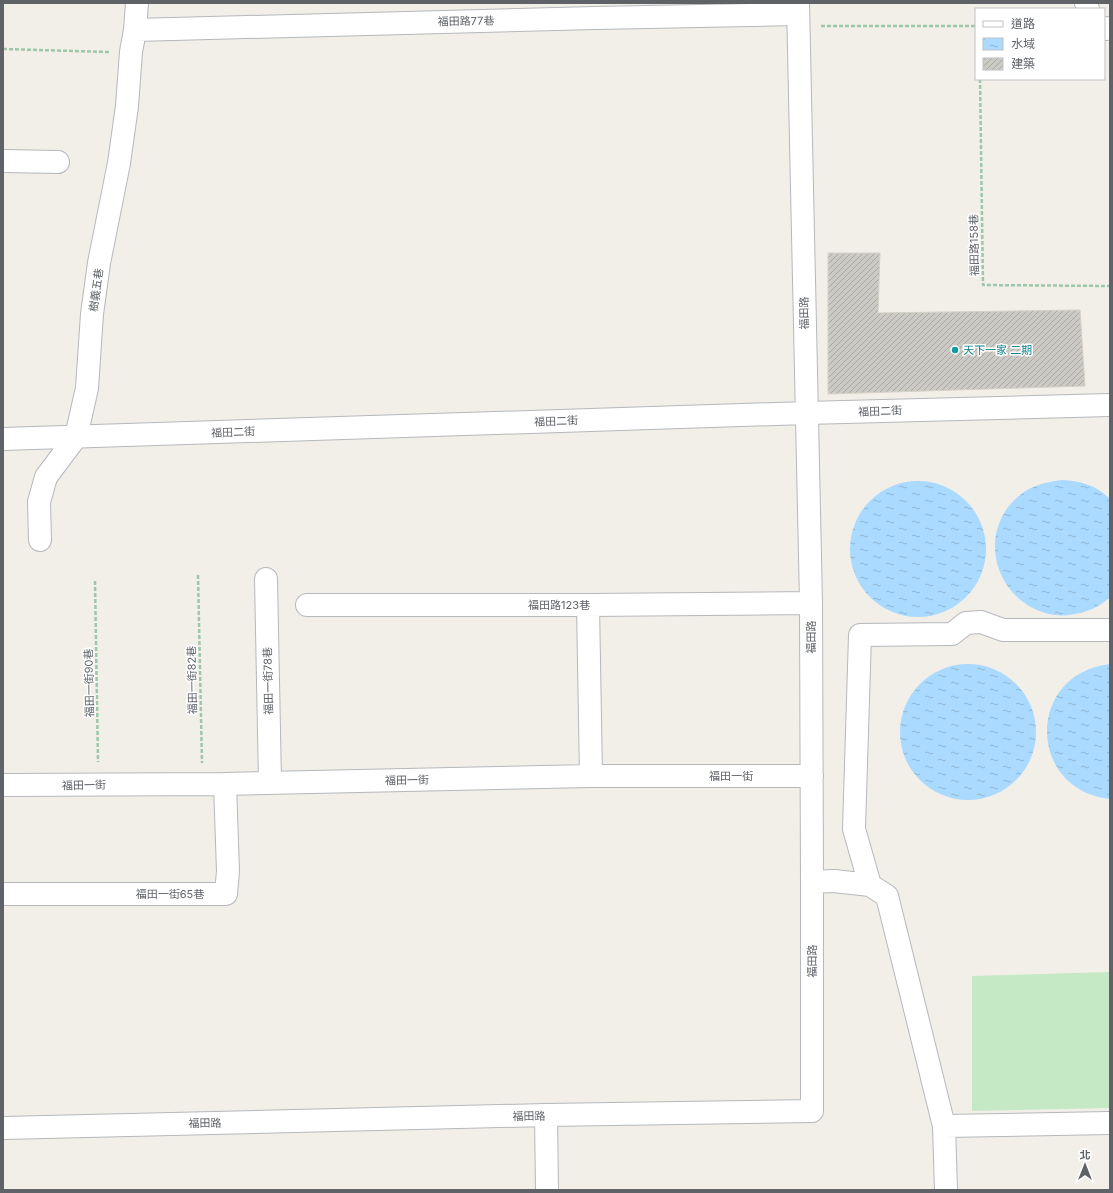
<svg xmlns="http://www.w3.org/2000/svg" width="1113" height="1193" viewBox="0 0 1113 1193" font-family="Inter,'Noto Sans TC',sans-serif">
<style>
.grass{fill:#c5e8c5}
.water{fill:url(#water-ripples)}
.building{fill:url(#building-hatch);stroke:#d6d1c6}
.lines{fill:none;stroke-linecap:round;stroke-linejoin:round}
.minor-casing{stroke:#b5b8bc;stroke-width:24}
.path{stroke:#9cc7a9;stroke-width:2.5;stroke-dasharray:4 2;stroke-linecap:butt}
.minor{stroke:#fff;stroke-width:22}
.culture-dot{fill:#0f9aa8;stroke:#fff;stroke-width:1.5}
.labels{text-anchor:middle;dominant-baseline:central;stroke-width:3;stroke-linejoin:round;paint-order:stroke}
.street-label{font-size:11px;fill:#5f6368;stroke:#fff}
.culture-label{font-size:11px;fill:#0d838f;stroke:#fff;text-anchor:start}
</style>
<defs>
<pattern id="water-ripples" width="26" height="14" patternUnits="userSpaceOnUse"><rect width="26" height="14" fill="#aadaff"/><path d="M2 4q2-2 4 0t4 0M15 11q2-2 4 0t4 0" fill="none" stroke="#8eb4d2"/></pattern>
<pattern id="building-hatch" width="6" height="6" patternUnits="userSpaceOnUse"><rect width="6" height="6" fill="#cccac5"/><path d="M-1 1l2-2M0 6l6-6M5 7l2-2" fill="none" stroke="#a9a8a4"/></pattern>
</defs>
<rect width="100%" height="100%" fill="#f1efe8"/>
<path class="grass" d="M1110,972V1108L972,1111V976Z"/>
<path class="water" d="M1062,480C1081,481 1096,485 1110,499V597C1099,608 1084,613 1069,615C1055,617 1041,613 1029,606C989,582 982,525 1020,495C1032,485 1047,482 1062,480Z
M850 549a68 68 0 1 1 136 0a68 68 0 1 1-136 0Z
M1110,664V799C1027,790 1025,674 1110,664Z
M900 732a68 68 0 1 1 136 0a68 68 0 1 1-136 0Z"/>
<path class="building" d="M828,253H880L878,313L1080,310L1085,386L828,394Z"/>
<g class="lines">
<defs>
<path id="minor" d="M1086,3L1088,9
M1104,28L1106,29L1110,28
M135,30L595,18L798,14
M3,161L58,162
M3,439L806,413L1110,405
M40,540L39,502L46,477L76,437L87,388L92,314L99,263L119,163L127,106L131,52L135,30L137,3
M266,579L270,782
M307,605H588L811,603
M588,605L591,776
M3,785L225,784L591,776H812
M812,882L834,881L870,885L887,896L944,1126L946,1190
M870,885L854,829L860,635L952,634L966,623L981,622L1003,630H1110
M3,894H226L228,871L225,784
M546,1115L547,1190
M944,1126L1110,1123
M3,1128L546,1115L812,1111V882L811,603L798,3"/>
</defs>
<use href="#minor" class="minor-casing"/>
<path class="path" d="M821,26H976
M3,49L109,52
M980,79L983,285L1110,286
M198,575L202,763
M95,581L98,762"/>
<use href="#minor" class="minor"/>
</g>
<circle class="culture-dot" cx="955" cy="350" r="4"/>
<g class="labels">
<g class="street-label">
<text transform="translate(466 21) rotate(-1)">福田路77巷</text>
<text transform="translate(974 245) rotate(-91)">福田路158巷</text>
<text transform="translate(96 290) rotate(-82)">樹義五巷</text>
<text transform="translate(804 313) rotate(-91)">福田路</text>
<text transform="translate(880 411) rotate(-2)">福田二街</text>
<text transform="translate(556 421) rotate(-2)">福田二街</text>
<text transform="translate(233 432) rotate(-2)">福田二街</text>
<text x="559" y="605">福田路123巷</text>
<text transform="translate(811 637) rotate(-90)">福田路</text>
<text transform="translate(192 680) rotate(-91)">福田一街82巷</text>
<text transform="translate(268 681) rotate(-91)">福田一街78巷</text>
<text transform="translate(89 683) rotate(-91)">福田一街90巷</text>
<text x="731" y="776">福田一街</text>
<text transform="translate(407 780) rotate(-1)">福田一街</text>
<text transform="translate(84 785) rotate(-1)">福田一街</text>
<text x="170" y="894">福田一街65巷</text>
<text transform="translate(812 961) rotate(-90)">福田路</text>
<text transform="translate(529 1116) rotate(-1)">福田路</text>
<text transform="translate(205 1123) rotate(-1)">福田路</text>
</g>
<g class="culture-label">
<text x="963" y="350">天下一家 二期</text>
</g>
</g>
<rect width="1113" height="1193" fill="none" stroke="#5f6368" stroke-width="8"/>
<rect x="975" y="8" width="130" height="72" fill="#ffffff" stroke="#bfc1c3"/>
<rect x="983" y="21" width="20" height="6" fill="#ffffff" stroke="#bfc1c3"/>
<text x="1011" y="28" font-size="12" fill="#5f6368">道路</text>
<rect x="983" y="38" width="20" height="12" fill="url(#water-ripples)" stroke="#bfc1c3"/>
<text x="1011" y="48" font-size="12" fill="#5f6368">水域</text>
<rect x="983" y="58" width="20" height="12" fill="url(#building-hatch)" stroke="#bfc1c3"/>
<text x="1011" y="68" font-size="12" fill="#5f6368">建築</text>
<g transform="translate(1085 1165)" stroke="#ffffff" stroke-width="3" paint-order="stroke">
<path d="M0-3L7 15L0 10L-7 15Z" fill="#5f6368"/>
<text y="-6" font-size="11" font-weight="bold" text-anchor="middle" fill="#5f6368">北</text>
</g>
</svg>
